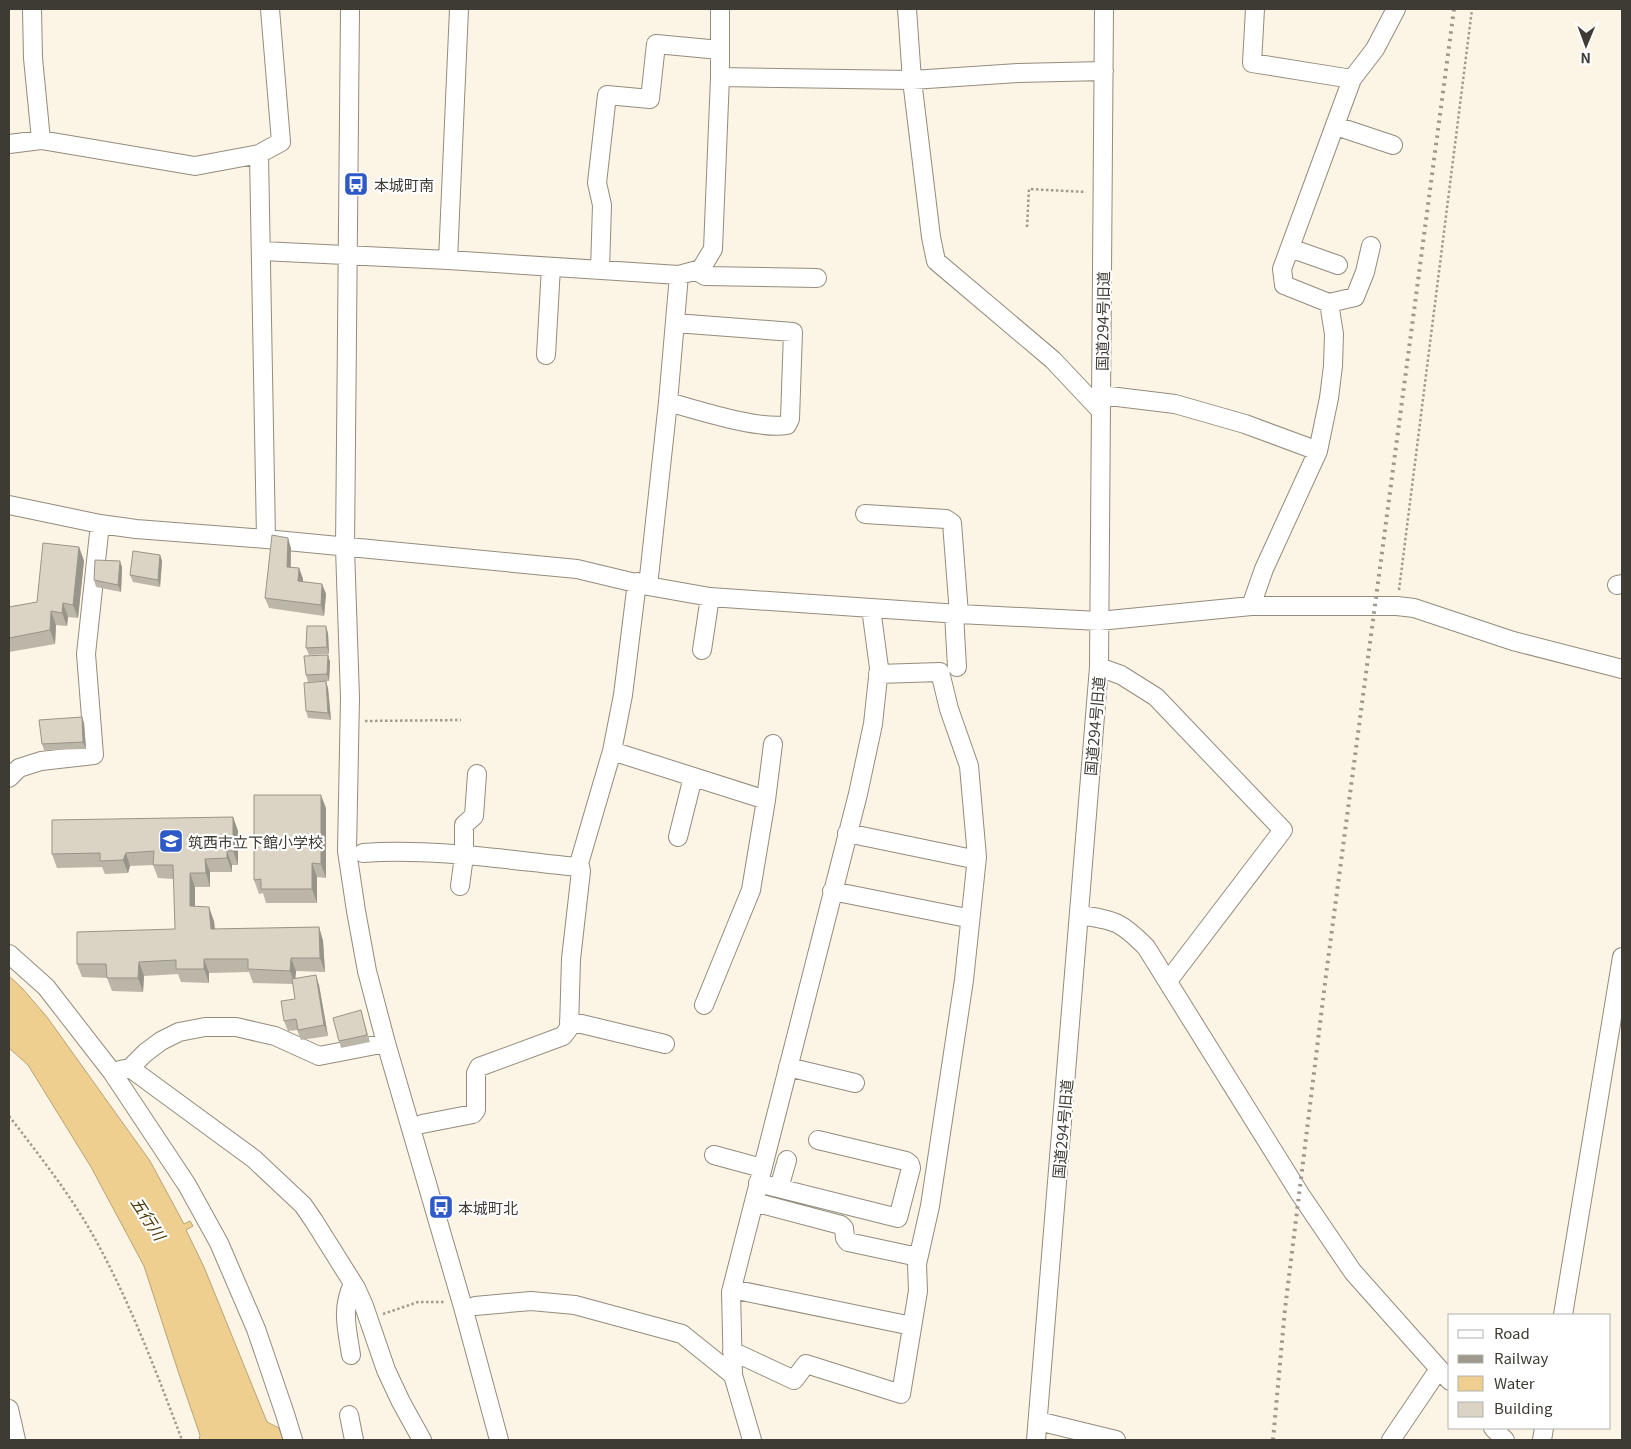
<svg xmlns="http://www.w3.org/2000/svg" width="1631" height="1449" viewBox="0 0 1631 1449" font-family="Georgia,'Noto Sans JP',serif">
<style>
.water{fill:#eecf8f;stroke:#b9a374}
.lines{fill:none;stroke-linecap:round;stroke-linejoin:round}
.minor-casing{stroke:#938c7d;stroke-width:20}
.path{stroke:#a09b8f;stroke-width:2.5;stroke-dasharray:2.5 2.5;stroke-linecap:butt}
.minor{stroke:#fff;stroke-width:18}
.rail{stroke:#9e988d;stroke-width:4;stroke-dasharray:2.5 5;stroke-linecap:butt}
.wall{fill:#bcb6a9}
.shaded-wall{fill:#999489}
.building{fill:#dbd4c4;stroke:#999489}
.labels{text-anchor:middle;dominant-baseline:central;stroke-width:4.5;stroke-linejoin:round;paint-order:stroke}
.poi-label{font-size:15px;fill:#3e3b34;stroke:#fff;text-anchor:start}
.street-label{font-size:15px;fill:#3e3b34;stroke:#fff}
.water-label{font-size:16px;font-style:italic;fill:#483400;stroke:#fff}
</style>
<rect width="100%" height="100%" fill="#fcf4e4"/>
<path class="water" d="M9,976L22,988L47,1017L150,1161L184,1224L190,1221L193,1226L186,1230L204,1267L267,1422L279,1428L283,1440H199L200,1435L179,1374L144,1266L91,1167L28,1065L9,1048Z"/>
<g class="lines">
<defs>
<path id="minor" d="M32,9L33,58L41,140
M350,9L345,548L350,698L347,851L356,911L367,971L386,1043L463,1307L499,1440
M907,9L912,80L931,237L936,261L1053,360L1101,411
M720,77L912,80L1018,73L1104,71
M1352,79L1375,49L1396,9
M1336,126L1393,145
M9,144L41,140L195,166L259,154L281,142L270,9
M259,154L266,539
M1290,248L1338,265
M262,251L448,260L679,275L701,269L713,249L720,77V9
M448,260L459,9
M600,270L602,205L597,183L607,95L650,99L656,44L720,50
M697,271L705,276L817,278
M1329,303L1355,297L1365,272L1371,246
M546,355L551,267
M1101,395L1175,404L1245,424L1318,451
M668,402C698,410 758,430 787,425L790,419L793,332L675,323
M9,505L100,524L136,529L266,539L577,569L648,586L710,597L959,614L1099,621L1251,606H1397L1414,608L1513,641L1622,669
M865,514L946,519L952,523L959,614
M1617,585L1622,584
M648,586L668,402L679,275
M1251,606L1264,569L1318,451L1329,398L1333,366L1334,334L1329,303L1284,285L1282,269L1352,79L1252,63L1255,9
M954,614L957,667
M702,650L710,597
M1099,667L1121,675L1156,697L1283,830L1168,981
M612,751L766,800L773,744
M9,778L19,768L41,761L94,755L86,654L100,524
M847,833L968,858
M678,837L693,777
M363,853C434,848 507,860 578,867L612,751L623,695L637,582
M460,886L464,856V825L474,816L477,774
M832,891L962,917
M1079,915C1115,920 1120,921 1146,947L1300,1194L1353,1272L1450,1381
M9,954L46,987L112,1072L187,1185L219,1243L256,1329L285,1414L293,1440
M704,1005L751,890L766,800
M569,1021L665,1044
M788,1067L855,1083
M130,1068L254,1159L303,1205L314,1221L356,1288L364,1306L386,1370L401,1402L422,1440
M120,1070L130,1068L145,1053L161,1041L179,1032L205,1027H236L275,1036L319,1056L386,1043
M422,1124L473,1114L476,1110V1073L479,1067L563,1036L569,1028L571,959L581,871L579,862
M714,1155L762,1168
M758,1183L898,1218L911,1168L910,1164L906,1161L818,1140
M779,1188L787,1160
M754,1202L841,1225L844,1228L845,1238L848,1242L918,1257
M732,1289L912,1326
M475,1306L531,1301L575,1305L682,1334L733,1375
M1563,1315L1622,957
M732,1351L794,1380L806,1364L901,1394L918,1291L917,1264L930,1206L964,980L977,857L969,766L949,709L940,672L878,674
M351,1355C347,1329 341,1308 353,1284
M9,1409L16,1440
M349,1415L354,1440
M1038,1421L1116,1440
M1493,1428L1505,1440
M752,1440L733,1375L731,1292L858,794L873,724L879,668L871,608
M1036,1440L1099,667L1104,9
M1391,1440L1439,1369
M1542,1440L1544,1428"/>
</defs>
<use href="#minor" class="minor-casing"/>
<path class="path" d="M1027,227L1029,189L1086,192
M1399,590L1472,9
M365,721L461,720
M9,1116C39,1155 70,1194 94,1237C130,1302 156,1371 182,1440
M383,1314L418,1302H446"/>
<use href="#minor" class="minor"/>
<path class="rail" d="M1273,1440L1285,1309L1326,975L1454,9"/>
</g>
<path class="wall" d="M79,547L84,561L78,618L68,617L67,626L56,625L55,644L9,652V607L37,602Z
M291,548V568H299L303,579L302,582L322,584L326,594L324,616L269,608L265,598Z
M160,555L162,561L160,587L133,582L130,575Z
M122,567L121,592L96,587L94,580Z
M328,633L329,654L309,655L306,648Z
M328,655L330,662L329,681L308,682L306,675Z
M328,688L331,720L308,718L306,711Z
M82,717L84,723L86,749L44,750L42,744Z
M326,808V878L317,877V903H266L263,893L259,894L254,880Z
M233,817L238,831V865H232V872H210V887H195V906L214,921L215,929L319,927L323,941L325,972L296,971L295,978L319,985L328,1036L301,1040L297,1030L288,1031L284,1021L295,999L293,984L253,983L249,972L209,973V983L181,982L178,974L144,976L143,992L112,991L107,978L82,977L77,964L175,929L174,879L158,878L153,865L130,866L128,873L105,874L102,867L57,868L52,854Z
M361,1010L370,1042L341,1048L339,1041Z"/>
<path class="shaded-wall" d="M288,538L291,548L290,578L287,567Z
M79,547L84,561L78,618L73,605Z
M160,555L162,561L160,587L158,580Z
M120,561L122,567L121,592L118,585Z
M299,568L303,579L302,592L298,581Z
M322,584L326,594L324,616L321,605Z
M63,603L68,617L67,626L62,613Z
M51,611L56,625L55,644L50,630Z
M326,626L328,633L329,654L327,647Z
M328,655L330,662L329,681L327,674Z
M326,681L328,688L331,720L328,713Z
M82,717L84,723L86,749L83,742Z
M321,795L326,808V878L321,864Z
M233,817L238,831V865L233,851Z
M227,851L232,865V872L227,858Z
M126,853L130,866L128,873L123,860Z
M205,859L210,872V887L206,873Z
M312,863L317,877V903L312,889Z
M190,873L195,887V919L190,906Z
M209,907L214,921L216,942L211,929Z
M319,927L323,941L325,972L320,958Z
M291,958L296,971L295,984L290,971Z
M204,959L209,973V983L204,969Z
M139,962L144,976L143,992L138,978Z
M316,975L319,985L328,1036L324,1025Z"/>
<path class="building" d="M272,535L288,538L287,567L299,568L298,581L322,584L321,605L265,598Z
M43,543L79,547L73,605L63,603L62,613L51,611L50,630L9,638V607L37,602Z
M133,551L160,555L158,580L130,575Z
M95,560L120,561L118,585L94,580Z
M307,626H326L327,647L306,648Z
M328,655L327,674L306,675L304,656Z
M326,681L328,713L306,711L304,683Z
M82,717L83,742L42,744L39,720Z
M254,795H321V864L312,863V889H261V879L254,880Z
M233,817V851H227V858L205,859L206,873H190V906L209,907L211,929L319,927L320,958H291L290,971L248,969V959H204V969H176V960L139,962L138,978H107L106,964H77V932L175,929L173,865H153L154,851L126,853L123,860L100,861V853L52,854V820Z
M316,975L324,1025L298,1030L296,1019L284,1021L281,1001L295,999L292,979Z
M361,1010L367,1035L339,1041L333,1018Z"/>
<defs>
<symbol id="bus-square" viewBox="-11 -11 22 22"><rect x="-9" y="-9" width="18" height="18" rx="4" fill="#2e59c8" stroke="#fff"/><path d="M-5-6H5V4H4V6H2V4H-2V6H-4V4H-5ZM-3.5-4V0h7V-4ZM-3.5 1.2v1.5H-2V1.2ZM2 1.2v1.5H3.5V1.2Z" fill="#fff"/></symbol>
<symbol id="school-square" viewBox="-11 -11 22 22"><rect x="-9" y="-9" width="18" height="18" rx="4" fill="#2e59c8" stroke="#fff"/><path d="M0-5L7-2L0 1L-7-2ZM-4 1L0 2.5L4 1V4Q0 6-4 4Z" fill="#fff"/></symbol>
</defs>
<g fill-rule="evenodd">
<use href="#bus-square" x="342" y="170" width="28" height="28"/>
<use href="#school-square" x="157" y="827" width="28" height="28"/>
<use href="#bus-square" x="427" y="1193" width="28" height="28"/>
</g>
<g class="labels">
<g class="poi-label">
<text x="374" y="184">本城町南</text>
<text x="188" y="841">筑西市立下館小学校</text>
<text x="458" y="1207">本城町北</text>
</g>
<g class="street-label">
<text transform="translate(1102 321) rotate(-89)">国道294号旧道</text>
<text transform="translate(1094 726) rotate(-85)">国道294号旧道</text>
<text transform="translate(1062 1129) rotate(-85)">国道294号旧道</text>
</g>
<g class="water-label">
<text transform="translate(149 1218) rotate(57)">五行川</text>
</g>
</g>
<rect width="1631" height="1449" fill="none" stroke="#3e3b34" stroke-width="20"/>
<rect x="1448" y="1314" width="162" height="115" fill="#ffffff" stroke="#b2b1ae"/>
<rect x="1458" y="1330" width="25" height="8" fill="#ffffff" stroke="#b2b1ae"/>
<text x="1494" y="1339" font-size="15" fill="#3e3b34">Road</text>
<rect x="1458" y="1355" width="25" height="8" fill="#9e988d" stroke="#b2b1ae"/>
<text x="1494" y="1364" font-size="15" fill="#3e3b34">Railway</text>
<rect x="1458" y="1376" width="25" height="15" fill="#eecf8f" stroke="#b2b1ae"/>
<text x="1494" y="1389" font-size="15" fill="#3e3b34">Water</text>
<rect x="1458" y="1402" width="25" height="15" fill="#dbd4c4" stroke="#b2b1ae"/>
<text x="1494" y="1414" font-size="15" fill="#3e3b34">Building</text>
<g transform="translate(1586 45) rotate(181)" stroke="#ffffff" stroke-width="4" paint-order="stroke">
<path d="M0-4L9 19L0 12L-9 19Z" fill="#3e3b34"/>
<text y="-8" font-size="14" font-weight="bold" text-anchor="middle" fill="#3e3b34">N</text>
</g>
</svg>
